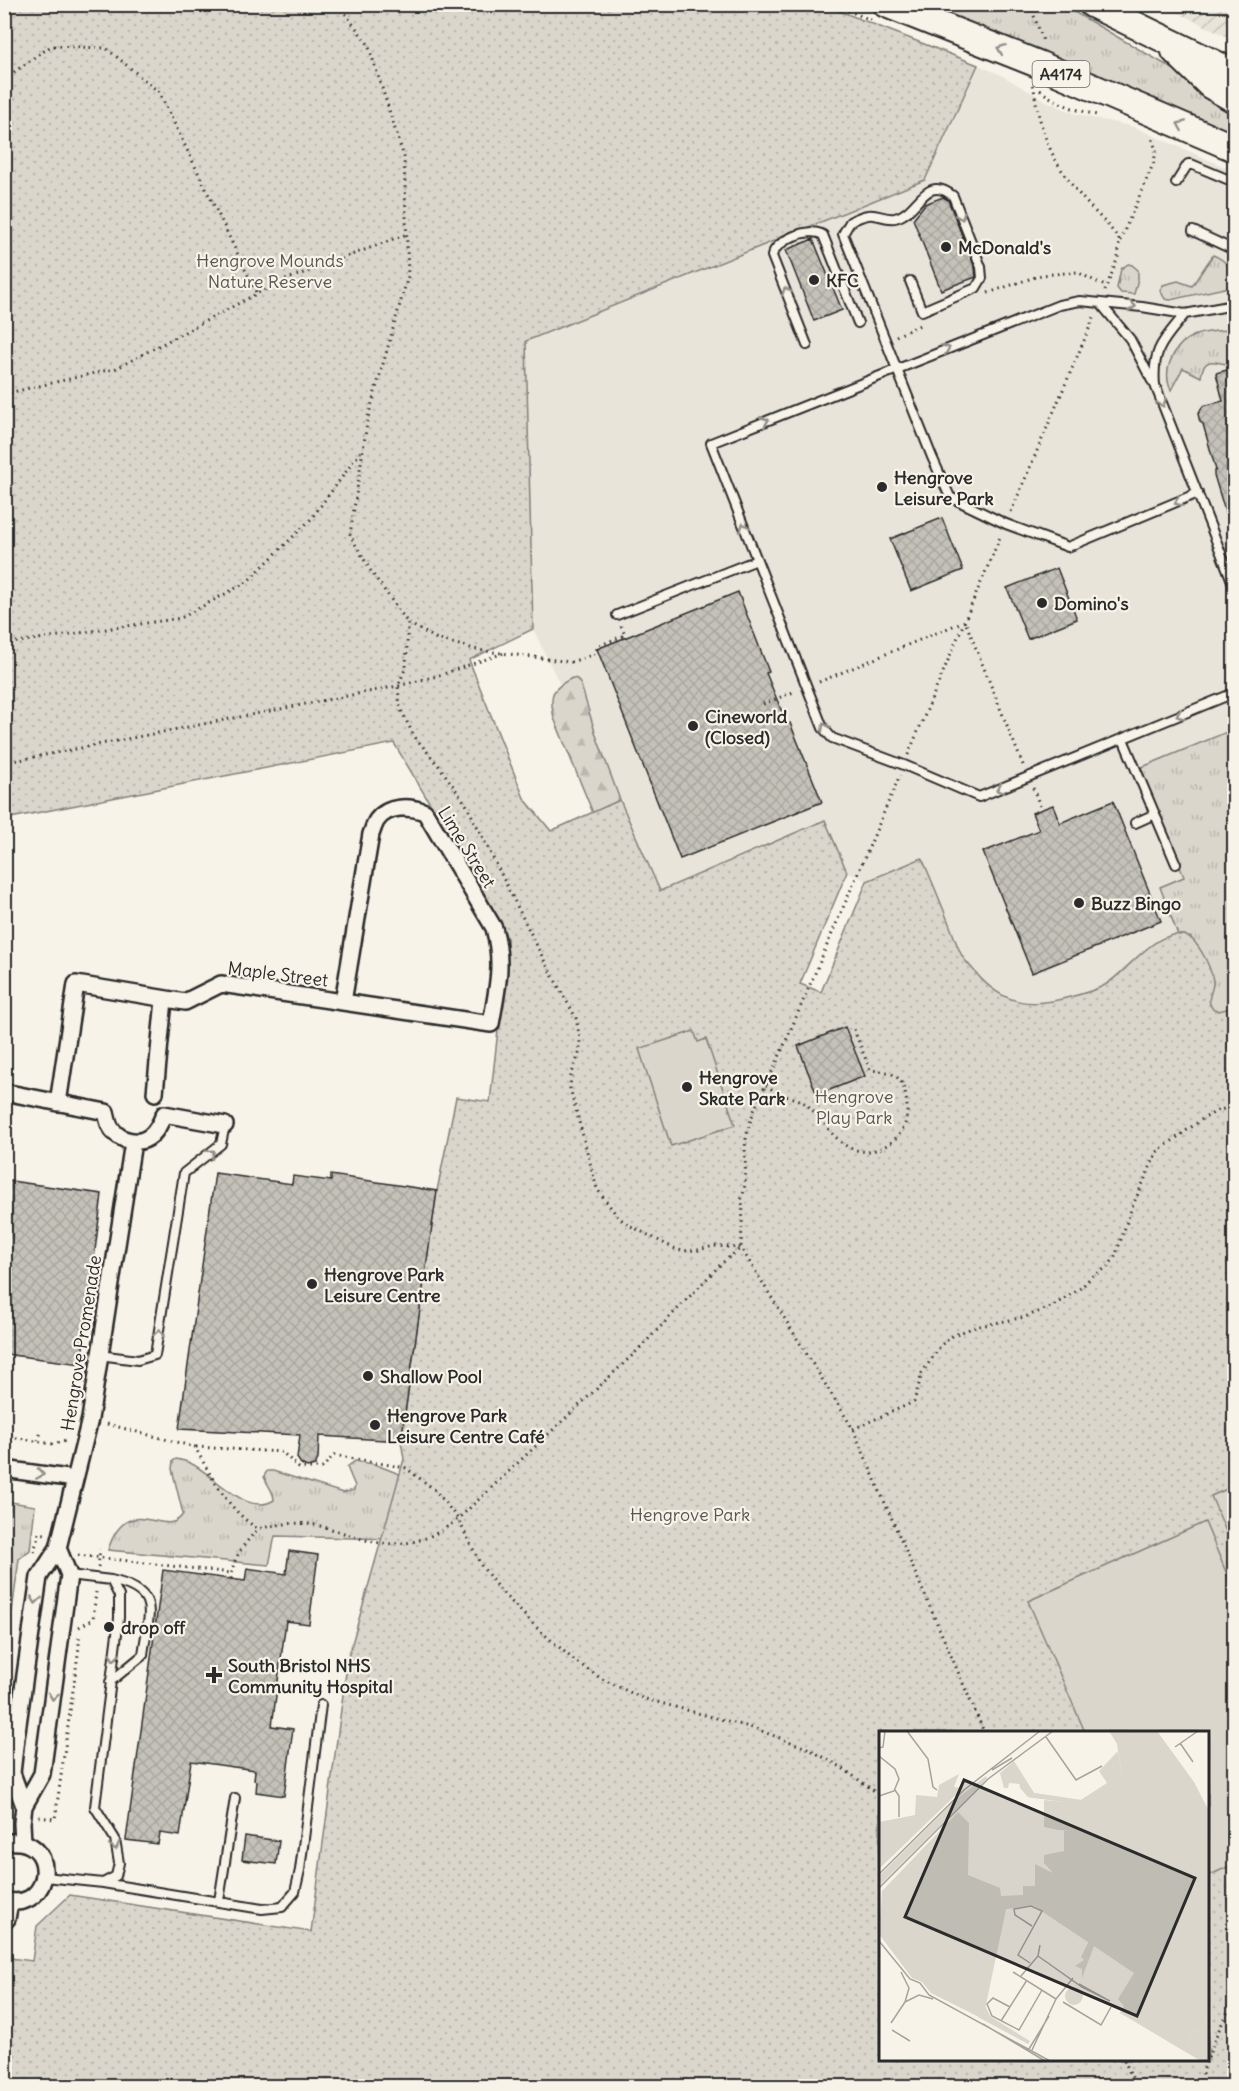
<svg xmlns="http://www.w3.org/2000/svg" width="1239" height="2091" viewBox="0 0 1239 2091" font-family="Delius,sans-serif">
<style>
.built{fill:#e8e4da}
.industrial{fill:url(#industrial-furrows)}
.grass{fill:url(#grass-tufts);stroke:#82807c;stroke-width:1.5}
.forest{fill:url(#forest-firs);stroke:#82807c;stroke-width:1.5}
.park{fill:url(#park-dots);stroke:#82807c;stroke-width:1.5;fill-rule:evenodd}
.pitch{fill:#dad6cc;stroke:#82807c;stroke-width:1.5}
.building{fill:url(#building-cross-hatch);stroke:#2b2b2b;stroke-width:1.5}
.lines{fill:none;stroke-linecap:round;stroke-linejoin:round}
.service-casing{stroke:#2b2b2b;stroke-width:12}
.minor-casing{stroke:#2b2b2b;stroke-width:20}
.trunk-casing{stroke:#2b2b2b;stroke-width:30}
.path{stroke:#2b2b2b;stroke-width:3;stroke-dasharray:1.5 4.5;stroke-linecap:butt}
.service{stroke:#f7f3e8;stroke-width:8}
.minor{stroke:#f7f3e8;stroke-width:15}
.trunk{stroke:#f7f3e8;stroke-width:26}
.oneway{stroke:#918f8a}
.poi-dot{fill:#2b2b2b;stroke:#f7f3e8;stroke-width:2}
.labels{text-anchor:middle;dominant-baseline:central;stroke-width:4.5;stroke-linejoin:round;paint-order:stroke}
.shield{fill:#f7f3e8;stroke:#686764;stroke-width:1.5}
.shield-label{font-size:16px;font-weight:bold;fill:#2b2b2b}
.poi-label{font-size:18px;font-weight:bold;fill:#2b2b2b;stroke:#f7f3e8;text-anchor:start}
.park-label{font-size:18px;fill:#575653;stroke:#f7f3e8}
.street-label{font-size:18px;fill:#2b2b2b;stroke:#f7f3e8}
.inset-road{fill:none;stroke:#a5a39c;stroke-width:1.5}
.view{fill:#2b2b2b;fill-opacity:0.15;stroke:#2b2b2b;stroke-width:3}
.inset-edge{fill:none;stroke:#2b2b2b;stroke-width:3}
</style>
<defs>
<pattern id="industrial-furrows" width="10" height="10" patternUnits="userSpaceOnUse" patternTransform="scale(1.5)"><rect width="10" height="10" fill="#e8e4da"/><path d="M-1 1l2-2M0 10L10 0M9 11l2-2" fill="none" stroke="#c7c4bb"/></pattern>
<pattern id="grass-tufts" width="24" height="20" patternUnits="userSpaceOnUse" patternTransform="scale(1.5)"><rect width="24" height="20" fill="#dad6cc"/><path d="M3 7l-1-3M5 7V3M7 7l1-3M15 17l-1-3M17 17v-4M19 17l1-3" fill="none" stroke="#bbb8af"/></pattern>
<pattern id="forest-firs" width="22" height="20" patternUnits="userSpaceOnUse" patternTransform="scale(1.5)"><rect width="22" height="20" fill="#dad6cc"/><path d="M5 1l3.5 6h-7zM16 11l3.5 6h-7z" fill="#bbb8af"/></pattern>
<pattern id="park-dots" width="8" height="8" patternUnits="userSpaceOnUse" patternTransform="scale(1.5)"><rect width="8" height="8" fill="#dad6cc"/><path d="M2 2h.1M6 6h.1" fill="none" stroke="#bbb8af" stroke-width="1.8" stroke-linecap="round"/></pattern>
<pattern id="building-cross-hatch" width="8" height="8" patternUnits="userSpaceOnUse" patternTransform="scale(1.5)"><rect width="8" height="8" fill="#c4c1b9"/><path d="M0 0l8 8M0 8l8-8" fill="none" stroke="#a9a69f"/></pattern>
</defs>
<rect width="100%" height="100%" fill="#f7f3e8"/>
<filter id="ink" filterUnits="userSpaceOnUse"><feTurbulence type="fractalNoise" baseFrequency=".0167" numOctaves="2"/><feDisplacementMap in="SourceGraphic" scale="12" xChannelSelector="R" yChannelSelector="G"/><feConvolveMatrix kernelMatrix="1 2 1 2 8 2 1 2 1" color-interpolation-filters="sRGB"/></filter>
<g filter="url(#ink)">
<path class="built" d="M978,65L999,74L1046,101L1076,114L1134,127L1234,171V729L1140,768L1184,877L1160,887L1178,935L1167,936L1150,945L1117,977L1103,986L1061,1000L1036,1003H1020L1002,996L988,987L963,957L923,859L867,881L847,872L825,821L660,891L533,629L526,341L925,180Z"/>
<path class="industrial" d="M1162,5H1234V40Z"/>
<path class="grass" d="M916,5H1062L1234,104V137Z
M1213,255C1226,260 1235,271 1234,286L1170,300L1165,299L1160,290L1163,285L1178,281L1192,286Z
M1128,264L1132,265L1138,270V279L1134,294L1121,293L1117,288L1121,269Z
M1234,329V365C1221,366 1204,351 1201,377L1183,368L1171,390C1161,370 1175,342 1196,335C1208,331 1222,331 1234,329Z
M1234,729V1100L898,1321L1213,982L1202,954L1185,935H1178L1160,887L1184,877L1140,768Z
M176,1459C181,1460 186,1461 190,1463C212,1472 246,1518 274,1500C274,1491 266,1484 264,1476L267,1471H273L343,1493L354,1490L355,1486L347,1467L355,1461L374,1464L417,1481L393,1539L275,1536L269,1565L108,1550C128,1488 166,1542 183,1514L172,1469L173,1461Z
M5,1501L35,1506L30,1550L19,1559L12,1612L5,1611Z"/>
<path class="forest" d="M572,678L577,679L581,685L596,735L620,800L593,813L554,718C549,694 551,689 572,678Z"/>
<path class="park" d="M5,5H824L978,65L925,180L526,341L533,629L469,660L524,798L551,831L620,800L660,891L825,820L847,872L800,984L821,992L867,881L922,858C932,881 941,903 950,926C954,936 957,946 962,956C966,962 972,968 976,973C1003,1005 1031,1008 1070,997C1082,994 1094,991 1105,985C1130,970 1159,922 1191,938C1201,948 1211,967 1213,981C1214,992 1205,997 1212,1008L1219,1011L1234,1007V2086H5L4,1957L32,1961L37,1926L70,1895L311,1932L348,1658L404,1459L401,1441L437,1191L456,1097L490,1102L507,949V939L502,925L394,743L5,819ZM880,1732H1208V2060H880Z"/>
<path class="pitch" d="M694,1031L698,1042L706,1039L735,1125L671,1146L639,1049Z
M1234,1486V1550L1211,1496Z
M1205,1522L1234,1591V1864L1208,1876V1732H1085L1028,1601Z"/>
<path class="building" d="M943,197L948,200L975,268L976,277L941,290L913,219L925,204Z
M813,239L842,310L814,321L786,250Z
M1234,368V530L1231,531L1214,475V471L1216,470L1203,424L1200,422L1198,414L1203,406L1223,401L1216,373Z
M942,518L963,570L911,591L890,539Z
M1057,568L1077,619L1028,639L1007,588Z
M738,592L769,672L766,673L787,724L790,723L822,802L680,859L597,649Z
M1113,801L1161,921L1032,973L983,852L1039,830L1032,813L1053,805L1060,823Z
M845,1027L865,1076L817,1095L798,1046Z
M215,1173L292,1184L293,1176L331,1181V1175L437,1191L401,1441L319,1436L318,1459L315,1465L307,1467L301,1464L297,1458L300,1435L179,1429Z
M4,1180L102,1194L81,1364L4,1354Z
M289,1551L318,1555L309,1624L286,1621L272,1726L293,1729L284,1796L256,1792L257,1781L254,1780L255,1770L191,1761L180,1836L160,1833L158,1844L126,1840L163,1570L245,1581L247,1568L286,1574Z
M245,1836L279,1841L276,1864L242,1860Z"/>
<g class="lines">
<defs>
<path id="service" d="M1176,183L1188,164H1191L1234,182
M1193,231L1234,250
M910,281L922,311L976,288L982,278L981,267L953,196C924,173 919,213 895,218C886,220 876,213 868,215C862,216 855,219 850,222L843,234L932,457L950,497L1006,524L1068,547L1198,493
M1100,303L1130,339L1152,381
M1234,305L1185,314L1142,307L1080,301L1059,305L711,443L823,728L832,738L904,765L979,797L1234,693
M1185,314C1163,341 1152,349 1155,385L1234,586
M807,345L772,256C775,240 810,226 823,235L858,323
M617,615L757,560
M1123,739L1176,864
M1135,823L1155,814
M99,1355L138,1360L155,1355L184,1173L221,1144L225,1125
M110,1682L143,1655C148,1613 163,1592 111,1580
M45,1877L103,1883L116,1876L119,1863L115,1839L95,1807L119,1618V1596L111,1580L69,1575
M103,1883L262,1909L282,1907L295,1892L300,1870L321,1705
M219,1901L235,1798"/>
<path id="minor" d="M4,1092L106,1112C107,1116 108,1122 110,1126C112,1131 119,1137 124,1139C146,1147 157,1133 164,1114L225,1125
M155,1093L164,1000
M58,1103L76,984L185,1002L221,984L491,1024C497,989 504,964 494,928L425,812C410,806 388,805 377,820C374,824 373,830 371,834L343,1002
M4,1469L75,1479
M24,1806L12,1773L16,1738L39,1577L58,1548
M23,1842L22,1823L24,1806L42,1774L69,1575L58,1548L90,1419L133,1142
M4,1843C61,1831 54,1915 4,1900
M7,1919L10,1902"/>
<path id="trunk" d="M886,4L1038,64L1234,148
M1092,4L1234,73
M1175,51L1210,85L1234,99"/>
</defs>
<use href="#service" class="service-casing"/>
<use href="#minor" class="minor-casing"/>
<use href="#trunk" class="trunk-casing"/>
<path class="path" d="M338,4L368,44L404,157L408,276L368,417L350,535L372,573L408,623L437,639L478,650L571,662L595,654L598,646L625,635L621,626
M831,4L871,20
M1032,4C1033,20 1040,28 1043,42
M4,79L51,46L106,48L159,92L257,294
M1032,85L1034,89C1040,133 1052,161 1080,195C1093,211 1109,224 1120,241L1118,257L1105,291
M1040,90C1057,104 1076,110 1097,115
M1120,241L1154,162L1156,151L1152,137
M988,293L1041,275L1077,272L1107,287
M896,336L922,324
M4,394L117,368L277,283L407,234
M1011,512L1094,317
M408,623L406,667L398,686L400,708L414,736L439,766L466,804L546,964L576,1018L580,1039V1051L571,1076L570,1088L597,1189L618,1217L629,1225L673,1248L682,1251L698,1250L714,1246L741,1248L853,1429L984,1732
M4,644L181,618L247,582L311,519L362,450
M819,682L965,621L1023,765
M763,704L796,691
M908,755L1001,535
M4,763L398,686L437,676L504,653
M1033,788L1040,806
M766,1085C771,1088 775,1093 781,1095C788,1097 797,1098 803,1102C824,1116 833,1147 861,1151C880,1154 903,1138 906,1120C908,1110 907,1102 905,1092C903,1085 900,1078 892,1074C887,1071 877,1071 870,1070L853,1027
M107,1424L195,1447C212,1478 228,1510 258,1529C274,1525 291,1522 308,1524C327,1526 345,1534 362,1539C399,1550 429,1542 458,1519L638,1350L722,1263L741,1248L743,1206L741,1200C749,1181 743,1159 746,1139C751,1111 764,1089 776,1064L900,775
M853,1429L914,1402L922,1373L941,1345L954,1335L975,1327L1025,1317L1053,1306L1082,1287L1090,1278L1108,1267L1115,1257L1132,1207L1157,1152L1201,1120L1217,1111L1234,1106
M4,1436L53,1444L66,1441
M38,1441L41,1432
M196,1447L282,1452L299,1468H322L334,1455L406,1468L435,1490L458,1519L481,1565L498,1588L536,1627L575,1661L602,1679L642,1698L753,1728L807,1748L841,1767L880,1795
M34,1552L39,1533L45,1534
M78,1555L231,1573
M98,1567L100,1549
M231,1579C233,1557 243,1545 258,1529
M79,1627L93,1619L96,1592
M39,1817L55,1819L79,1647V1636
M1208,2058L1215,2038L1234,1999
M1124,2060L1136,2086
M1198,2086L1207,2060"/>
<use href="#service" class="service"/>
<use href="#minor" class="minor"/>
<use href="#trunk" class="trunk"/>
</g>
<defs><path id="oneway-chevron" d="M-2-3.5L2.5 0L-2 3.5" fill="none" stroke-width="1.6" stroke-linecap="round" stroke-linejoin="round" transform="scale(1.5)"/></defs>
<g class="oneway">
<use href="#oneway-chevron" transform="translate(1001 49) rotate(-159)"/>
<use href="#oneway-chevron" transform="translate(1181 125) rotate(-157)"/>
<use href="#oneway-chevron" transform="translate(961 216) rotate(68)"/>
<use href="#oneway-chevron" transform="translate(786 291) rotate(-111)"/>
<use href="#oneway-chevron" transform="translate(1132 306) rotate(6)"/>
<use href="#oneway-chevron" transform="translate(946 349) rotate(-21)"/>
<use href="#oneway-chevron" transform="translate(1162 403) rotate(68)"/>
<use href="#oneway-chevron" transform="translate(765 421) rotate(-22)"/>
<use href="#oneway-chevron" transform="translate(1178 502) rotate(157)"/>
<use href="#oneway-chevron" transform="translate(744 527) rotate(-112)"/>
<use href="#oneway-chevron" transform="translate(1180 715) rotate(158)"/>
<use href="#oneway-chevron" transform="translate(825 727) rotate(-119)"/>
<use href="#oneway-chevron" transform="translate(1000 789) rotate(159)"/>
<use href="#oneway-chevron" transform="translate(211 1153) rotate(-40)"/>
<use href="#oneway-chevron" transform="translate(159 1333) rotate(-80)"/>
<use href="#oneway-chevron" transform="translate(40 1474) rotate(9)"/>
<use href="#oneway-chevron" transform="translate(36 1600) rotate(98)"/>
<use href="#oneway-chevron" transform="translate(114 1657) rotate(98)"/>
<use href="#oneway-chevron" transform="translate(53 1696) rotate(98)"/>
<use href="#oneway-chevron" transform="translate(115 1846) rotate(76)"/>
</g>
</g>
<g class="poi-dot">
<circle cx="946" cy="247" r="6"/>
<circle cx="814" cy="280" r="6"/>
<circle cx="882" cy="487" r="6"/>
<circle cx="1042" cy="603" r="6"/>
<circle cx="693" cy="726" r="6"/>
<circle cx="1079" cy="903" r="6"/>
<circle cx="687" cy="1087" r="6"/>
<circle cx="312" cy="1284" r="6"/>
<circle cx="368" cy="1376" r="6"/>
<circle cx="375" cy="1425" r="6"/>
<circle cx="109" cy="1627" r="6"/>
<path d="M211 1666h6v6h6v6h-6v6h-6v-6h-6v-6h6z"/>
</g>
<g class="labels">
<rect class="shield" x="1032.5" y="61" width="57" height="26" rx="4.5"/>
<g class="shield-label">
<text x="1061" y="74">A4174</text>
</g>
<g class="poi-label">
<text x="958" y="247">McDonald's</text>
<text x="826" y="280">KFC</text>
<text x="894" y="477">Hengrove<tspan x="894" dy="21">Leisure Park</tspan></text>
<text x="1054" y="603">Domino's</text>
<text x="705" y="716">Cineworld<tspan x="705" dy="21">(Closed)</tspan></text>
<text x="1091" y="903">Buzz Bingo</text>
<text x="699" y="1077">Hengrove<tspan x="699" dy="21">Skate Park</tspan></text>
<text x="324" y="1274">Hengrove Park<tspan x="324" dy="21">Leisure Centre</tspan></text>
<text x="380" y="1376">Shallow Pool</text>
<text x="387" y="1415">Hengrove Park<tspan x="387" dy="21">Leisure Centre Café</tspan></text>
<text x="121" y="1627">drop off</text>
<text x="228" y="1665">South Bristol NHS<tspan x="228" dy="21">Community Hospital</tspan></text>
</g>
<g class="park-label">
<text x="270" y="260">Hengrove Mounds<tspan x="270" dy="21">Nature Reserve</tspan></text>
<text x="854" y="1096">Hengrove<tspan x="854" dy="21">Play Park</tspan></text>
<text x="690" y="1514">Hengrove Park</text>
</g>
<g class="street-label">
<text transform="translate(467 847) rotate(58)">Lime Street</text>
<text transform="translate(278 974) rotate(7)">Maple Street</text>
<text transform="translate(81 1343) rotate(-81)">Hengrove Promenade</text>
</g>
</g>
<g transform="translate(879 1731)">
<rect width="330" height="330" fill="#f7f3e8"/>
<path d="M107,45L108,48L0,155V145L76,69ZM165,69L197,72L222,78L194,100L179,99L165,96ZM210,210L215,215L203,247V238L196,235L205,229L202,226ZM186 265a9 9 0 1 1 18 0a9 9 0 1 1-18 0Z" fill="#dad6cc"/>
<path d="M239,20L243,43L263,55L194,72L149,66L141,57L138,36L155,62L202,69L228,52L220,40ZM127,178L106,275L112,286L151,310L149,313L99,286Z" fill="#dad6cc"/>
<path d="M230,0H278L315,51L330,80V285L321,302L315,299L305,320L241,282L245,275L239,268L255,242L155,175L127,178L104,288L52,262L43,251L33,247L0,203L3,160L79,81L90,92L89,144L121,157L122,165L144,164V155H156V133L174,142L165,132V124L185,120V100L196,98L190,94L193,75L185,71L149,66L141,53L130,52L129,57H125L121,42L135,30L155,62L202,69L243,43L238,13ZM80,43L75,56L84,57L0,138V91L36,84L37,64L58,66L60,54Z" fill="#dad6cc"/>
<path d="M249,99H286V122H249ZM252,124H291V147L252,148ZM330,285V330H322L305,320L315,299L321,301Z" fill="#dad6cc"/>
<path class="inset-road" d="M28,0L49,28L54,56L58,59M167,6L197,49L223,35M301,12L314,31M296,16L319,0M0,17L4,16L6,0M0,25L16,38L20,48L15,60L0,65M113,39L133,27M16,59L20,65V86M0,143L85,59L161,0M0,157L109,48L174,0M0,210L31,248L41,252L50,264L171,330M159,225L203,256L231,270M151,232L139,224L163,180L152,175L135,178L136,184L153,195M22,241L30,257L26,271L40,264L54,268M134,241L177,268M142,245L159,225L161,214M200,253L227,268M177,268L194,247M184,271L222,294L232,276M131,276L114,267L108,273L113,285L140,299L163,259M122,290L148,249M12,292L26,271M104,293L166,330M13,299L31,310M150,318L170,285M153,319L177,268"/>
<path class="view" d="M85,49L316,147L258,285L26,186Z"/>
<rect width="330" height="330" class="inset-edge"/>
</g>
<rect width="1239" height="2091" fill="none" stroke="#f7f3e8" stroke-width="24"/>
<rect x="12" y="12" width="1215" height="2067" fill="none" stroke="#2b2b2b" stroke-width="2" filter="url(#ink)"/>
</svg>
